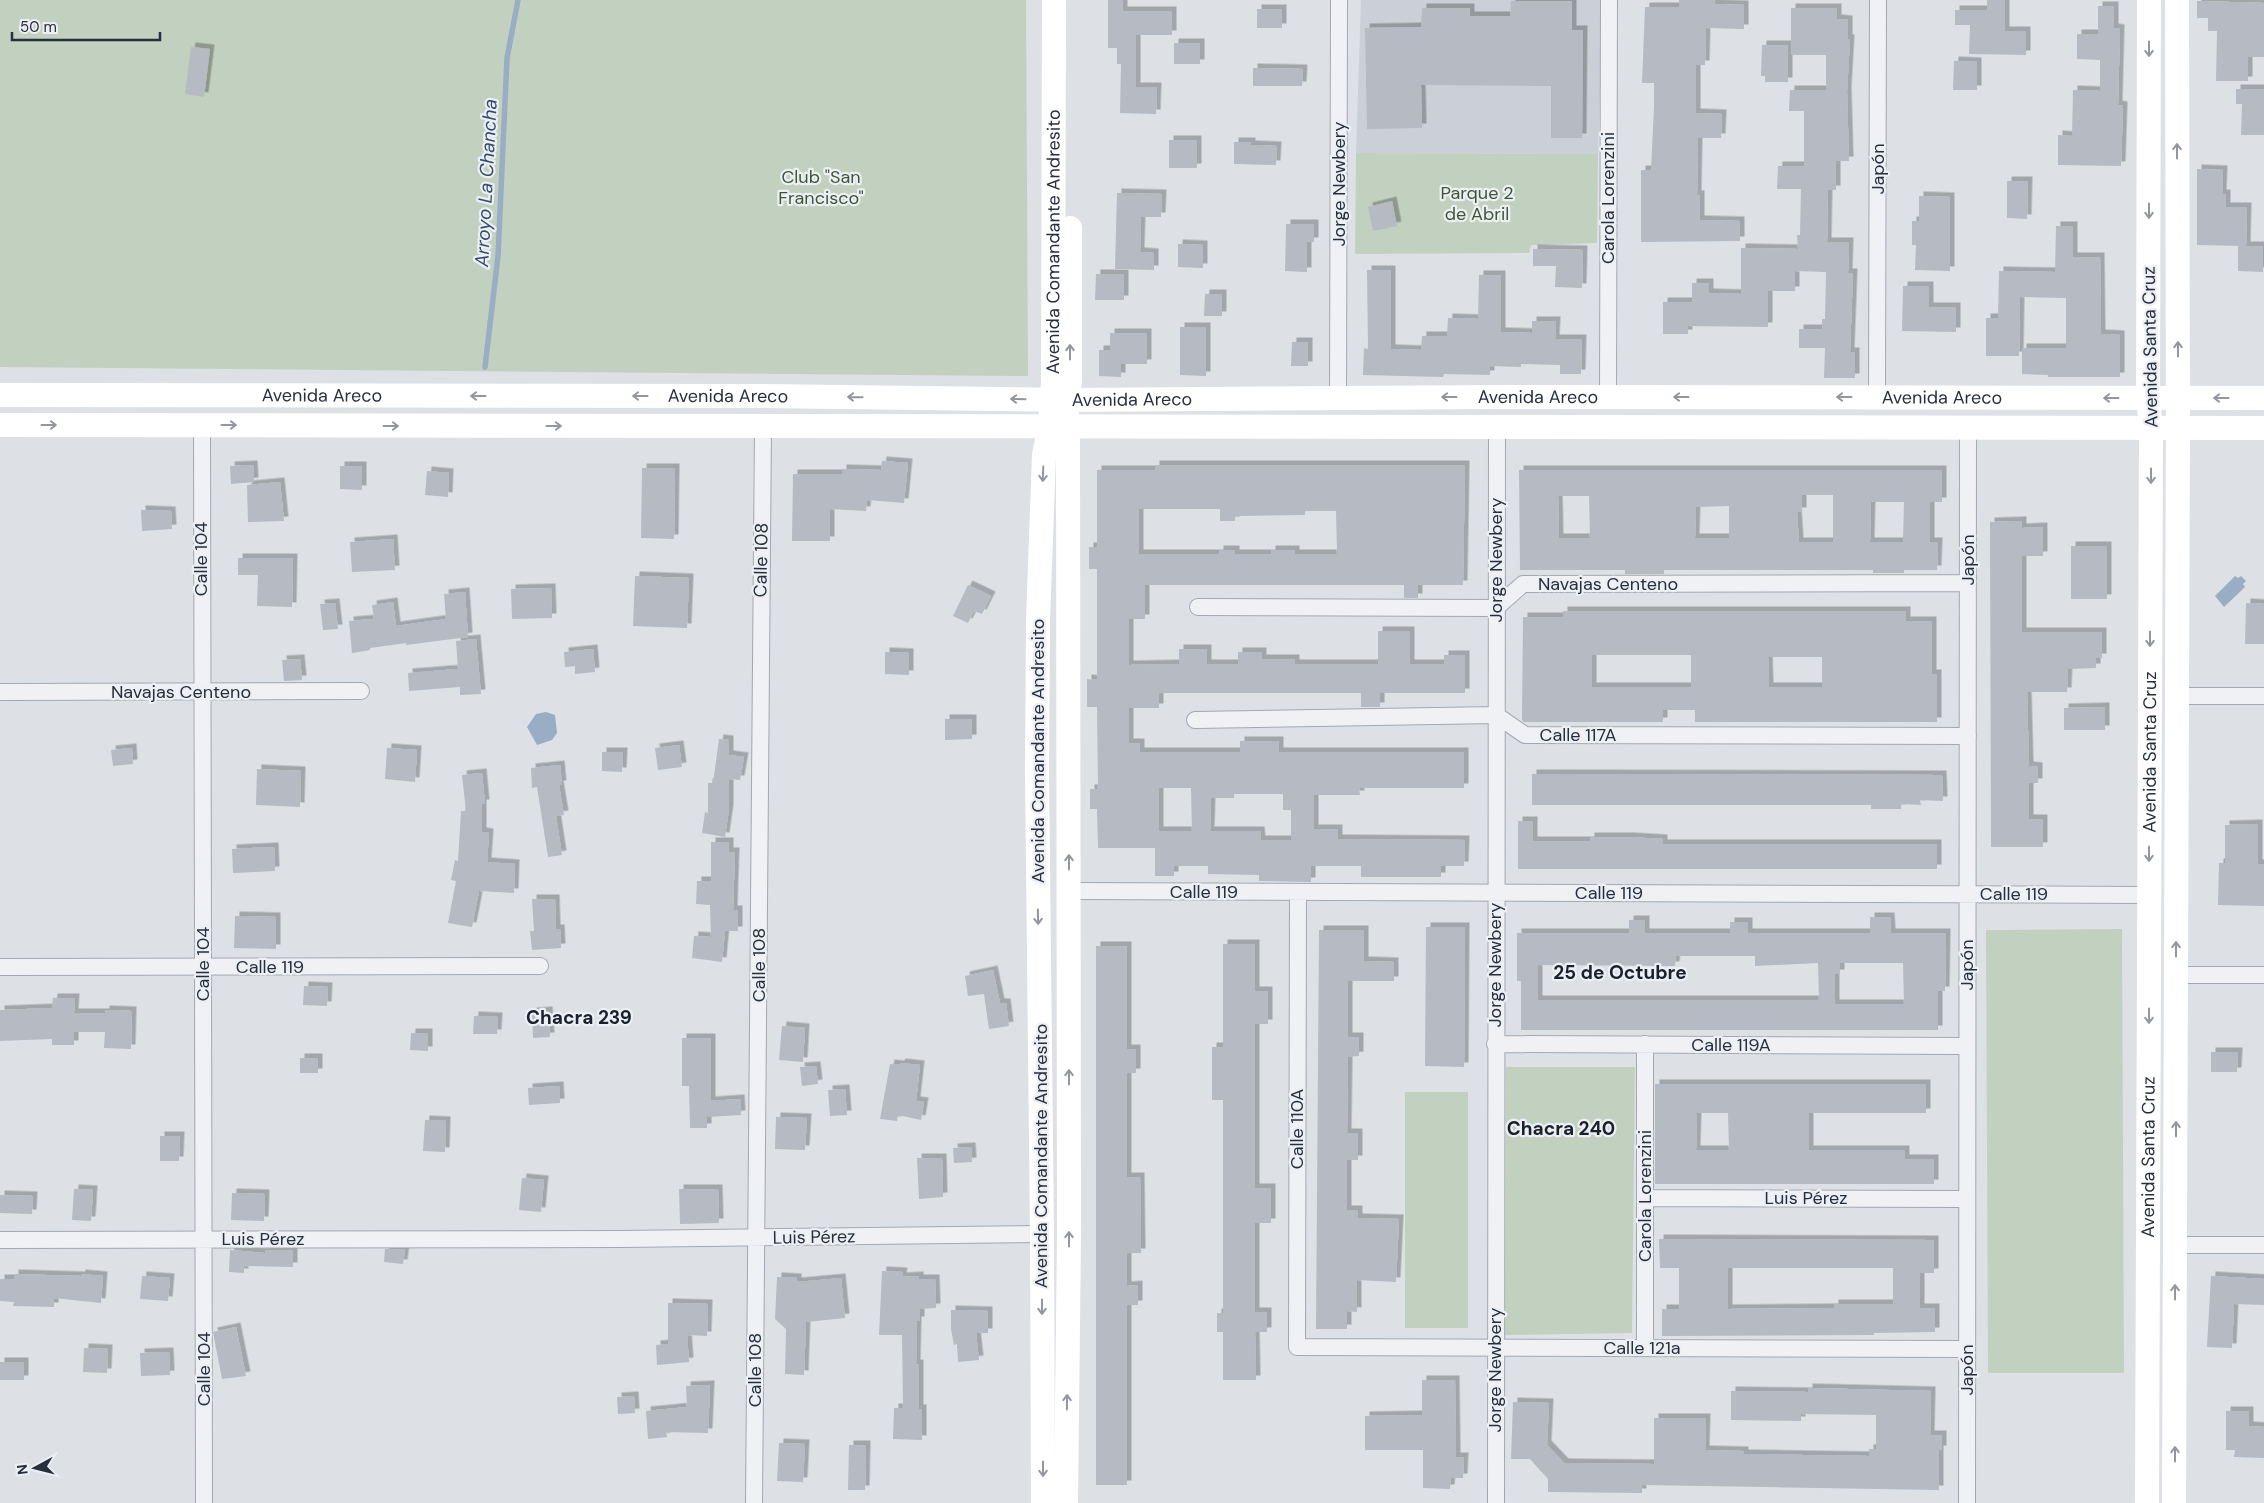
<svg xmlns="http://www.w3.org/2000/svg" width="2264" height="1503" viewBox="0 0 2264 1503" font-family="'DM Sans',sans-serif">
<style>
.built{fill:#cbd0d8}
.green{fill:#c2d0bf}
.water{fill:#99adc5}
.lines{fill:none;stroke-linecap:round;stroke-linejoin:round}
.stream{stroke:#99adc5;stroke-width:5.5}
.building{fill:#b5bac3;fill-rule:evenodd;filter:url(#shadow)}
.minor-casing{stroke:#a3a8b0;stroke-width:18}
.minor{stroke:#f0f1f5;stroke-width:16}
.secondary{stroke:#fff;stroke-width:24}
.oneway{stroke:#93969e}
.labels{text-anchor:middle;dominant-baseline:central;stroke-width:4.5;stroke-linejoin:round;paint-order:stroke}
.street-label{font-size:18px;fill:#272e3c;stroke:#eceff4}
.park-label{font-size:18px;fill:#3b5735;stroke:#eceff4}
.water-label{font-size:19px;font-style:italic;fill:#334c6e;stroke:#eceff4}
.neighbourhood-label{font-size:19px;font-weight:bold;fill:#1a202d;stroke:#eceff4}
</style>
<defs>
<filter id="shadow"><feDropShadow dx="4.5" dy="-4.5" stdDeviation="0" flood-color="#0004"/></filter>
</defs>
<rect width="100%" height="100%" fill="#dde1e6"/>
<path class="built" d="M1361,0H1603L1598,154L1356,153Z"/>
<path class="green" d="M0,0H1026L1028,376L0,367Z
M1356,153L1598,154L1597,243L1531,245L1529,253L1355,254Z
M2122,929L2124,1373H1988L1986,930Z
M1506,1067H1635L1632,1333L1505,1335Z
M1405,1092H1468V1328H1405Z"/>
<path class="water" d="M2235,576L2238,578L2241,576L2246,581L2243,584L2245,587L2224,607L2215,596Z
M546,712L555,715L557,733L552,740L537,745L527,727L536,714Z"/>
<g class="lines">
<path class="stream" d="M485,367L498,256L507,58L518,0"/>
</g>
<path class="building" d="M1108,0H1123V11H1172V35H1136V87H1157L1156,114L1120,113L1121,64H1117V48H1108Z
M1679,0H1715V4L1744,5V29L1706,28L1705,65H1696V113L1722,114L1721,138H1698L1697,195H1700V220L1740,221V241L1641,242V170H1651L1654,107V83H1642L1645,7H1679Z
M1987,0H2005V31H2026V55L1969,54L1970,25H1955V10H1987Z
M1511,1H1572V30H1583L1582,138H1551V86L1421,85L1422,128L1367,129L1365,28L1421,27L1422,8H1470V16H1510Z
M2197,1L2264,3V57H2248V81H2216L2217,31H2208V18H2197Z
M2098,6H2114V28L2120,29L2118,105L2123,106L2121,166L2058,165V135L2072,136L2073,90L2100,91V60L2077,59V34H2098Z
M1791,8H1837V19L1848,20V39H1850L1847,91L1849,161H1836V190H1828L1827,242H1849L1848,273H1853L1850,352H1855V378H1824L1825,348H1799V329H1822V319H1825L1826,272L1795,271V291H1768V327L1688,326V334H1663V302H1692V283H1709V293L1741,294V248L1798,249L1797,235H1800L1801,189H1777L1778,166H1804V111H1789L1790,90H1826V55H1791Z
M1257,9H1282V28H1257Z
M1174,43H1200V64H1174Z
M1762,45H1788V82H1765V76H1761Z
M191,47L210,49L204,97L185,94Z
M1954,61L1977,62V90H1953Z
M1253,68L1303,69L1302,86H1253Z
M2236,89H2264V135H2241L2242,104H2236Z
M1169,140H1197V168H1169Z
M1234,142H1251V145L1277,146L1276,165L1234,164Z
M2197,169L2223,170L2222,194H2226V207H2247L2246,246L2197,245Z
M2007,181H2028L2027,219L2007,218Z
M1117,193L1162,194L1161,217H1141L1140,252L1154,253V270L1115,269Z
M1919,196L1950,197V271L1915,270L1916,245H1912V221H1919Z
M1392,201L1397,226L1373,231L1368,207Z
M1286,224H1314V242H1307V272L1285,271Z
M2056,226H2073V257H2100L2101,334L2120,335V377H2048V375L2022,374V348H2066V298L2020,297L2019,356H1986V318H1998L1999,271L2055,272Z
M1178,244L1203,245V268L1178,267Z
M2238,246H2263V272L2238,271Z
M1533,249L1583,250L1582,288L1555,287L1556,266H1533Z
M1367,270H1391V349L1421,350L1422,336H1447L1448,318L1478,319L1479,275H1501V332L1532,333V321H1556L1555,339H1582L1581,374H1560V365L1521,364V367L1490,366V375L1444,374L1443,377L1363,375L1364,348L1368,349Z
M1096,274H1124V300H1095Z
M1903,286H1929V307H1956V332L1902,331Z
M1205,294H1222V316H1204Z
M1180,327H1206V376L1180,375Z
M1110,333H1147V364H1121V377L1099,376V350H1110Z
M1292,342H1308V366H1291Z
M882,461L908,463L904,503L867,500L866,511L830,509V541H792L793,474H842V469L881,470Z
M253,465L254,482L231,484L230,466Z
M1155,465H1465L1463,585H1418V598H1404V585H1145V619H1129V665L1179,664V649H1207V664H1238V652H1262V659H1295V664H1378V631H1410V664H1444V655H1465V693H1380V707H1361V693H1159V708H1129V743H1140V752H1240V741H1279V752H1464V788H1359L1360,795H1314V829H1338V839L1465,840L1464,866H1441V877H1361V866H1311V882L1259,881V875L1208,874V866H1174V876H1155V848H1098L1097,809H1090V789H1098L1097,707H1087V679L1097,680V569H1089V547H1097V470H1155ZM1139,509H1220V521H1235V516L1305,515V511H1336L1337,554H1295V550H1271V554H1235V550H1219V554H1139ZM1159,788H1191L1192,831H1159ZM1234,794H1283V810H1291V840H1261L1260,831H1210L1211,798H1234Z
M340,466H362V490L340,489Z
M642,468H675L674,539L641,538Z
M1519,470H1942V502H1930V542H1938L1937,570H1904V573H1873V570H1664V574H1625V570H1520ZM1802,495H1833V542H1799L1797,512H1802ZM1558,496H1589L1590,538H1559ZM1871,502H1904L1903,542H1870ZM1729,506V538H1695L1696,507Z
M427,471L449,473L448,497L425,495Z
M280,482L284,521L248,522L247,485Z
M141,510L171,511L172,529L142,531Z
M2022,521V528L2043,527V556H2022V632H2102V658H2096V668L2068,669L2067,692H2027L2029,766L2038,767V783H2029V819H2043V847H1991L1990,522Z
M393,539L395,570L352,572L350,542Z
M2071,546H2107V599H2071Z
M238,558H293L292,607L257,606L258,575H238Z
M635,576L689,578L687,628L633,626Z
M968,585L991,596L982,614L974,611L968,623L953,616Z
M551,588L552,618L512,619L511,589Z
M465,592L468,637L406,645V643L370,648V650L352,653L349,621L374,619L372,605L393,602L396,626L446,619L444,594Z
M335,603L338,629L323,630L320,604Z
M2246,603L2264,604V644H2245Z
M1563,611H1906V621H1932V674H1937V722H1695V710H1663V722H1524L1522,720L1523,617H1563ZM1592,655H1691V687H1592ZM1768,657H1822V687H1769Z
M476,639L481,694L460,695V687L409,691L408,673L458,669L456,641Z
M593,649L595,672L575,674V666L565,667L564,652Z
M885,652L909,653V675L885,674Z
M300,659L302,680L284,681L282,660Z
M2105,707V730H2064V708Z
M945,719H972V739L945,740Z
M719,739L729,740V755L744,757L740,780L729,779V809L725,837L702,833L705,812L708,813V783H713Z
M679,745L682,767L658,770L655,748Z
M132,748L133,764L113,766L111,750Z
M387,748L417,750L415,782L385,779Z
M602,752H623L622,772L602,771Z
M560,765L562,785H559L564,815L556,816L562,855L548,857L537,787L532,788L531,768Z
M257,769L301,771L300,807L256,805Z
M482,773L485,804H482V832L489,833L487,862L515,864L514,893L479,891L472,927L448,923L456,881L451,880L455,860L458,861L461,811H466L462,775Z
M1532,774L1942,775L1943,801L1920,800L1921,805L1901,804V809H1871V805H1532Z
M1518,821H1533V841H1590V837H1629L1663,839V844H1937V869H1518Z
M2258,824V864H2264V906L2218,905L2219,863H2225V825Z
M711,842H729V852H735L733,910H738V931H725L722,962L692,958L694,936L711,937L710,905L696,904L697,881H711Z
M274,847L275,871L233,873L232,849Z
M532,899H555L556,929H560L561,948L532,950L530,931H534Z
M235,916L276,917V949L234,948Z
M1870,917H1890L1891,933H1946L1945,991H1938V1030H1521V981H1517V933H1629V920H1645V933H1730V922H1748V933H1870ZM1676,956H1755V966L1818,963L1819,1000H1538V965L1675,966ZM1840,963H1903L1904,1004H1835V974H1840Z
M1426,927H1465L1464,1067L1425,1066Z
M1319,930H1364V961L1394,962V981H1348V1037H1359V1056L1348,1057L1347,1133H1358V1160H1347V1210H1358V1218L1399,1219L1396,1282L1357,1280V1312L1347,1311V1329H1316Z
M1223,944H1255V991H1268V1024H1255V1188H1271V1223H1255V1312H1267V1332H1255L1256,1380H1223V1332H1217V1313H1223V1100H1212V1047H1223Z
M1096,946H1127V1049H1136V1073H1127V1177H1140L1141,1253H1127V1286L1138,1285V1305H1127V1485H1096Z
M993,970L1000,1003H1006L1009,1026L989,1029L984,994L968,996L965,976Z
M304,986L328,987L327,1006L303,1005Z
M53,998H75L74,1013H105V1010L132,1011L131,1049L104,1048L105,1032H74V1045H52V1039L0,1041V1010L52,1008Z
M548,1011L550,1037L533,1038L532,1012Z
M474,1016L498,1017L497,1034H473Z
M782,1026L805,1028L803,1062L779,1060Z
M411,1033H428V1051L410,1050Z
M682,1038H711V1101L740,1099L741,1115L707,1117V1128H690L689,1086H682Z
M2211,1052H2238L2237,1072H2211Z
M300,1058H318V1073H300Z
M901,1063L920,1065L916,1101L924,1102L921,1120L898,1115L897,1121L880,1119L890,1064L900,1065Z
M816,1066L818,1084L802,1086L800,1067Z
M1655,1084H1926V1113H1809V1150H1905V1159H1934V1184H1655ZM1697,1113H1728L1729,1150H1696Z
M559,1086L560,1103L529,1105L528,1088Z
M845,1089L847,1115L830,1116L828,1090Z
M776,1117L807,1118L805,1150L775,1149Z
M425,1120L446,1121L445,1152L423,1151Z
M160,1136H180L179,1161H160Z
M971,1147L972,1162L954,1163L953,1148Z
M917,1158H942L943,1197L919,1199Z
M522,1178L544,1180L541,1212L519,1210Z
M74,1189L93,1190L91,1221L72,1220Z
M679,1189H718L719,1223L680,1224Z
M232,1193L265,1194L264,1221L231,1220Z
M0,1195L33,1196L32,1214L0,1213Z
M1659,1239L1934,1240V1273H1920V1308H1935V1332L1874,1333V1335L1662,1336V1309H1679V1268H1660ZM1728,1268H1893V1304H1834V1308L1728,1309Z
M385,1249H405L403,1264L384,1262Z
M230,1250L265,1253V1250H293V1267L244,1266V1273L229,1272Z
M882,1271L903,1272L902,1277L919,1276V1279H935L936,1308L920,1309V1321H917L916,1364H919V1409H922V1440L893,1439L894,1408H903L902,1335H879Z
M14,1274L81,1276V1274L103,1276L101,1303L54,1298V1307L13,1306L14,1302L0,1301V1279H14Z
M142,1276L170,1278L168,1301L140,1299Z
M2211,1276L2264,1279V1305L2234,1304L2232,1348L2207,1347Z
M777,1277L797,1278V1282L841,1278L845,1318L806,1322L804,1375L785,1374L786,1329L775,1319Z
M668,1303L708,1304L707,1336L687,1335L689,1362L657,1365L656,1345L668,1344Z
M951,1310L988,1311V1333H976L979,1360L958,1362L957,1344L954,1345L951,1329Z
M236,1327L246,1376L222,1379L213,1332Z
M84,1348L108,1349L107,1373L83,1372Z
M169,1352L170,1375L141,1376L140,1353Z
M0,1362H24V1380H0Z
M1422,1380H1455L1456,1457H1464L1463,1478H1451L1450,1489L1423,1488V1450H1365V1416L1422,1415Z
M710,1385L708,1433L666,1432L667,1437L648,1439L646,1411L687,1407L686,1386Z
M1808,1388L1931,1391L1930,1435H1942V1450H1939V1490L1642,1485V1493L1548,1492V1479L1530,1459H1511L1513,1402L1549,1403L1547,1445L1564,1463L1654,1464V1418H1706L1705,1450L1744,1451V1454L1869,1456V1449H1876V1415L1801,1414V1421L1731,1420V1391L1808,1392Z
M634,1396L635,1413L618,1414L617,1397Z
M2226,1411H2249V1426L2264,1427V1458L2234,1457L2235,1450H2226Z
M779,1443L805,1444L803,1482L777,1481Z
M849,1445H866L865,1490H848Z"/>
<g class="lines">
<defs>
<path id="minor" d="M1608,397L1609,0
M1877,397L1878,0
M1338,398L1339,0
M202,425C200,785 203,1144 204,1503
M1198,607L1496,608L1523,584L1968,583
M0,692L361,691
M2177,696H2264
M1195,720L1496,715L1525,735L1968,736
M1069,891L2149,895
M1298,892L1297,1347L1967,1349
M0,967L540,966
M2176,975H2264
M1495,1044L1967,1046
M1645,1198L1967,1199
M0,1240L621,1239L1042,1234
M2175,1245H2264
M1645,1348V1044
M754,1503L763,426
M1496,1503L1497,427
M1967,1503L1968,427"/>
</defs>
<use href="#minor" class="minor-casing"/>
<use href="#minor" class="minor"/>
<g class="secondary">
<path id="s1" d="M0,395L762,396L1066,400L1494,397L2264,398"/>
<path d="M0,425L2264,428"/>
<path id="s2" d="M1043,1503L1042,1234L1037,771L1038,621L1044,455L1050,426L1053,382L1054,0"/>
<path d="M1066,1503L1069,1234L1068,437L1066,400L1070,381V228"/>
<path id="s3" d="M2147,1503L2151,428L2148,398L2149,0"/>
<path d="M2174,1503L2178,428L2177,0"/>
</g>
</g>
<defs><path id="oneway-shaft" d="M-6 0H5M1.5-3L5.5 0L1.5 3" fill="none" stroke-width="1.6" stroke-linecap="round" stroke-linejoin="round" transform="scale(1.25)"/></defs>
<g class="oneway">
<use href="#oneway-shaft" transform="translate(2149 49) rotate(90)"/>
<use href="#oneway-shaft" transform="translate(2177 151) rotate(-90)"/>
<use href="#oneway-shaft" transform="translate(2149 211) rotate(90)"/>
<use href="#oneway-shaft" transform="translate(2178 349) rotate(-90)"/>
<use href="#oneway-shaft" transform="translate(1070 352) rotate(-90)"/>
<use href="#oneway-shaft" transform="translate(478 396) rotate(-180)"/>
<use href="#oneway-shaft" transform="translate(640 396) rotate(-180)"/>
<use href="#oneway-shaft" transform="translate(855 397) rotate(-179)"/>
<use href="#oneway-shaft" transform="translate(1449 397) rotate(180)"/>
<use href="#oneway-shaft" transform="translate(1681 397) rotate(-180)"/>
<use href="#oneway-shaft" transform="translate(1844 397) rotate(-180)"/>
<use href="#oneway-shaft" transform="translate(2111 398) rotate(-180)"/>
<use href="#oneway-shaft" transform="translate(2221 398) rotate(-180)"/>
<use href="#oneway-shaft" transform="translate(1018 399) rotate(-179)"/>
<use href="#oneway-shaft" transform="translate(49 425)"/>
<use href="#oneway-shaft" transform="translate(229 425)"/>
<use href="#oneway-shaft" transform="translate(391 426)"/>
<use href="#oneway-shaft" transform="translate(554 426)"/>
<use href="#oneway-shaft" transform="translate(1043 474) rotate(92)"/>
<use href="#oneway-shaft" transform="translate(2151 476) rotate(90)"/>
<use href="#oneway-shaft" transform="translate(2150 639) rotate(90)"/>
<use href="#oneway-shaft" transform="translate(2149 854) rotate(90)"/>
<use href="#oneway-shaft" transform="translate(1069 862) rotate(-90)"/>
<use href="#oneway-shaft" transform="translate(1038 917) rotate(89)"/>
<use href="#oneway-shaft" transform="translate(2176 949) rotate(-90)"/>
<use href="#oneway-shaft" transform="translate(2149 1016) rotate(90)"/>
<use href="#oneway-shaft" transform="translate(1069 1077) rotate(-90)"/>
<use href="#oneway-shaft" transform="translate(2176 1129) rotate(-90)"/>
<use href="#oneway-shaft" transform="translate(1069 1239) rotate(-90)"/>
<use href="#oneway-shaft" transform="translate(2175 1292) rotate(-90)"/>
<use href="#oneway-shaft" transform="translate(1042 1307) rotate(90)"/>
<use href="#oneway-shaft" transform="translate(1067 1402) rotate(-89)"/>
<use href="#oneway-shaft" transform="translate(2175 1454) rotate(-90)"/>
<use href="#oneway-shaft" transform="translate(1043 1469) rotate(90)"/>
</g>
<g class="labels">
<g class="street-label">
<text transform="translate(1878 169) rotate(-90)">Japón</text>
<text transform="translate(1339 184) rotate(-90)">Jorge Newbery</text>
<text transform="translate(1608 198) rotate(-90)">Carola Lorenzini</text>
<text stroke="none"><textPath href="#s2" startOffset="1262">Avenida Comandante Andresito</textPath></text>
<text transform="translate(2150 347) rotate(-91)">Avenida Santa Cruz</text>
<text stroke="none"><textPath href="#s1" startOffset="322">Avenida Areco</textPath></text>
<text stroke="none"><textPath href="#s1" startOffset="728">Avenida Areco</textPath></text>
<text stroke="none"><textPath href="#s1" startOffset="1538">Avenida Areco</textPath></text>
<text stroke="none"><textPath href="#s1" startOffset="1942">Avenida Areco</textPath></text>
<text stroke="none"><textPath href="#s1" startOffset="1132">Avenida Areco</textPath></text>
<text transform="translate(201 559) rotate(-90)">Calle 104</text>
<text transform="translate(761 560) rotate(-89)">Calle 108</text>
<text transform="translate(1496 560) rotate(-90)">Jorge Newbery</text>
<text transform="translate(1968 560) rotate(-90)">Japón</text>
<text x="1608" y="584">Navajas Centeno</text>
<text x="181" y="692">Navajas Centeno</text>
<text x="1578" y="735">Calle 117A</text>
<text transform="translate(1038 751) rotate(-90)">Avenida Comandante Andresito</text>
<text stroke="none"><textPath href="#s3" startOffset="751">Avenida Santa Cruz</textPath></text>
<text x="1204" y="892">Calle 119</text>
<text x="1609" y="893">Calle 119</text>
<text x="2014" y="894">Calle 119</text>
<text transform="translate(203 964) rotate(-90)">Calle 104</text>
<text transform="translate(759 965) rotate(-90)">Calle 108</text>
<text transform="translate(1495 965) rotate(-90)">Jorge Newbery</text>
<text transform="translate(1967 965) rotate(-90)">Japón</text>
<text x="270" y="967">Calle 119</text>
<text x="1731" y="1045">Calle 119A</text>
<text transform="translate(1297 1129) rotate(-90)">Calle 110A</text>
<text transform="translate(1041 1156) rotate(-90)">Avenida Comandante Andresito</text>
<text stroke="none"><textPath href="#s3" startOffset="346">Avenida Santa Cruz</textPath></text>
<text transform="translate(1645 1196) rotate(-90)">Carola Lorenzini</text>
<text x="1806" y="1198">Luis Pérez</text>
<text transform="translate(814 1237) rotate(-1)">Luis Pérez</text>
<text x="263" y="1239">Luis Pérez</text>
<text x="1642" y="1348">Calle 121a</text>
<text transform="translate(204 1369) rotate(-90)">Calle 104</text>
<text transform="translate(755 1370) rotate(-90)">Calle 108</text>
<text transform="translate(1495 1370) rotate(-90)">Jorge Newbery</text>
<text transform="translate(1967 1370) rotate(-90)">Japón</text>
</g>
<g class="park-label">
<text x="821" y="177">Club "San<tspan x="821" dy="21">Francisco"</tspan></text>
<text x="1477" y="193">Parque 2<tspan x="1477" dy="21">de Abril</tspan></text>
</g>
<g class="water-label">
<text transform="translate(486 183) rotate(-87)">Arroyo La Chancha</text>
</g>
<g class="neighbourhood-label">
<text x="1620" y="972">25 de Octubre</text>
<text x="579" y="1017">Chacra 239</text>
<text x="1561" y="1128">Chacra 240</text>
</g>
</g>
<g transform="translate(35 1468) rotate(263)" stroke="#eceff4" stroke-width="4" paint-order="stroke">
<path d="M0-4L9 19L0 12L-9 19Z" fill="#272e3c"/>
<text y="-8" font-size="14" font-weight="bold" text-anchor="middle" fill="#272e3c">N</text>
</g>
<path d="M12 32v8h148v-8" fill="none" stroke="#272e3c" stroke-width="2.5"/>
<text x="20" y="32" font-size="15" fill="#272e3c" stroke="#eceff4" stroke-width="4" paint-order="stroke">50 m</text>
</svg>
